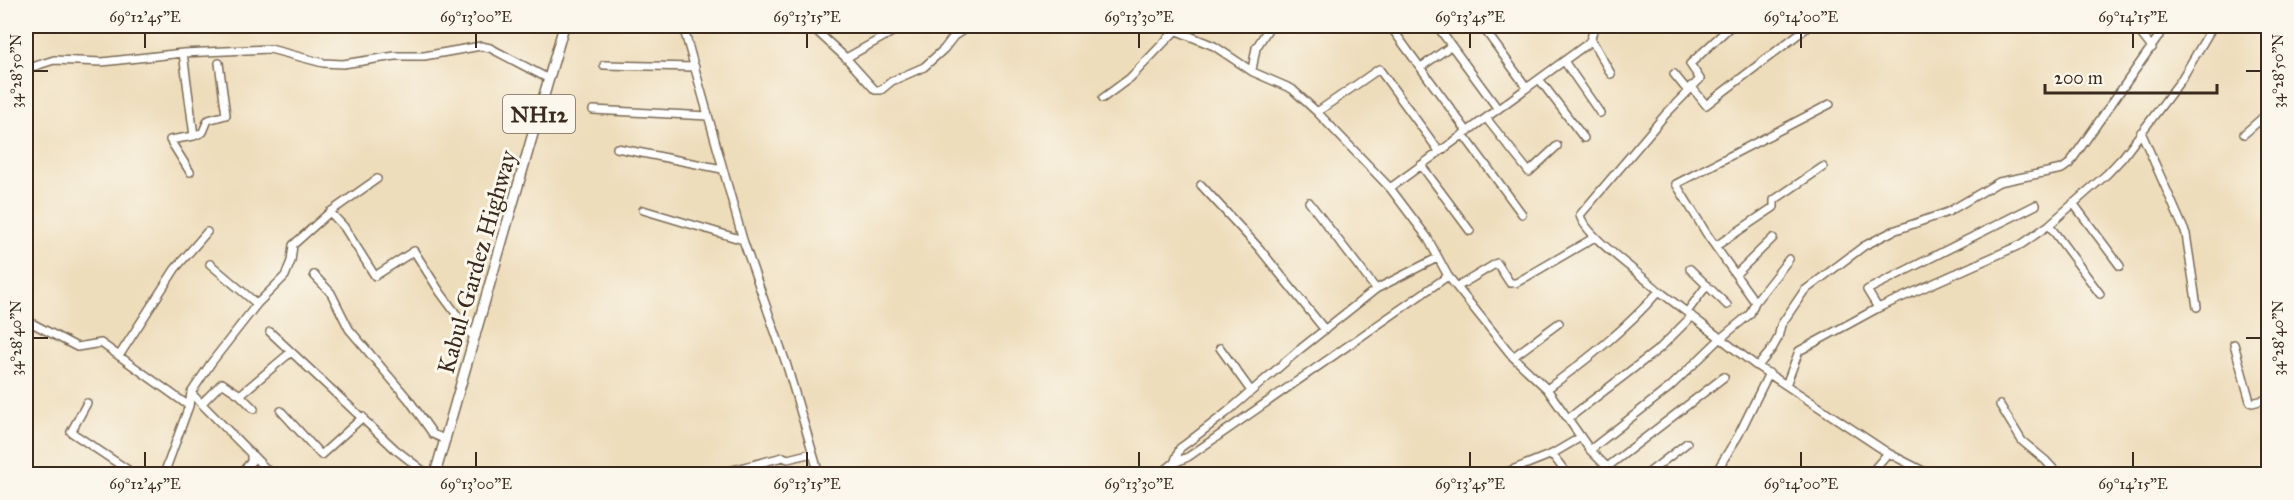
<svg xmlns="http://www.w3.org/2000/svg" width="2294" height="500" viewBox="0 0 2294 500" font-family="'IM FELL Great Primer',serif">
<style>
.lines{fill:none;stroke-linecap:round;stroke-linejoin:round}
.minor-casing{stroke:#7a6955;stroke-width:10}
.highway-casing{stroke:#7a6955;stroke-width:12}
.minor{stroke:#fff;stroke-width:7}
.highway{stroke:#fff;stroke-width:9}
.ticks{fill:none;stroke:#3b2a1e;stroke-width:2}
.labels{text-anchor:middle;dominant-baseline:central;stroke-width:6;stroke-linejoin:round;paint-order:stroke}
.shield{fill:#fbf7ec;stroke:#75685c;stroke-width:1.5}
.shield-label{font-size:22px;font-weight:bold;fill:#3b2a1e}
.street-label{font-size:24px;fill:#3b2a1e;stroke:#fbf7ec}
.neatline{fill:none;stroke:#3b2a1e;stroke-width:2}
.ticks-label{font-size:15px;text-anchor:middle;fill:#3b2a1e}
</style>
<rect width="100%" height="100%" fill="#fbf7ec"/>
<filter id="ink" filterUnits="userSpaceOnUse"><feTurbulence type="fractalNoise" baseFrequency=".0167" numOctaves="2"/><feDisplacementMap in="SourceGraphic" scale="12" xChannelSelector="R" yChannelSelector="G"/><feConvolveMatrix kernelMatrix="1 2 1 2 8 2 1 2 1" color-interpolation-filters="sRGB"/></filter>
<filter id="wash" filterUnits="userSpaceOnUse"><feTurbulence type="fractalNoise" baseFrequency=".008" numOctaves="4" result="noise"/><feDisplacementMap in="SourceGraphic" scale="24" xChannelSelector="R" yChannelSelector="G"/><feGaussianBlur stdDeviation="1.35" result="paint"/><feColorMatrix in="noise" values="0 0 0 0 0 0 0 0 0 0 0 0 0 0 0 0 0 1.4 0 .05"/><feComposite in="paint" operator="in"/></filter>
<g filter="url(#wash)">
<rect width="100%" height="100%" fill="#edb"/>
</g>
<g filter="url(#ink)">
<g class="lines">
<defs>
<path id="minor" d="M683,26L743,240L787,366L819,474
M811,26L846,58L875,90H881L892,81L924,67L944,49L954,36L969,26
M1165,26L1214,46L1253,72L1292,89L1317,112L1390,188L1427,237L1448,276L1513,357L1547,389L1590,450L1614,474
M1390,26L1467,131
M1437,26L1498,109
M1482,26L1527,88
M2135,26L2152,48
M1591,39L1611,74
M183,53L194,136L170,140L190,172
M846,58L903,26
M1564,61L1600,113
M604,65L695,67
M1421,67L1451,46
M26,69L54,60L102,62L183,53L270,49L323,63L343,64L395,56H424L481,46L490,48L549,79
M1252,70L1256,48L1270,26
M1674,74L1687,90
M1539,79L1584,138
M1691,86L1706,105L1809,26
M1103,98L1130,78L1175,31
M593,110L708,116
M1317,112L1379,69L1439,151
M1486,118L1529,172L1557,146
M2141,132L2186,234L2197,307
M1463,134L1522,214
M2244,134L2268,113
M194,136L203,132L208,120L226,115L219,63
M617,148L722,169
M1421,165L1470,231
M1201,185L1259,248L1325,330
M1390,188L1587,44L1591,39L1594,26
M1309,202L1376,289
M2073,203L2120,266
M643,210L743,240
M330,212L344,227L375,276L414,251L440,292L471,334L476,336
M2049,225L2100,294
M1716,246L1774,207V200L1823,167
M210,264L257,304
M1690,269L1727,305
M1736,274L1773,238
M314,275L331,293L349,329L409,400L433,434L446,440
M1457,287L1497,263L1510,283H1516L1595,237
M1659,291C1642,275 1584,235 1580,215L1665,115L1700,79L1690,64L1731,26
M1755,302L1708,236L1676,184L1830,104
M1878,308L1867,290L2036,205
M1687,312L1707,285
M26,320L77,347L101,343L189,406
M270,332L395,449L427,474
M2234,344L2250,401L2252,403L2268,399
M1220,348L1251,391
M119,356L175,269L207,232
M1513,357L1559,323
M1758,366L1772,349L1778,338L1781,325L1804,291L1864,246L1893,231L1948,212L1999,182L2062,169L2069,164L2166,26
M1786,385L1799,351L1878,308L2022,244L2049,225L2107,174L2123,157L2181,80L2213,26
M1547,389C1589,358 1625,330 1659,291L1754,364L1888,453L1929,474
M191,393L271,474
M240,395L291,352
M87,403L71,432L134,474
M202,403L222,383L240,395L254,409
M2000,405L2022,441L2045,460L2058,474
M281,411L321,455L363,417
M1569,418L1660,348L1692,316
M1590,450L1670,387L1721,338L1750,314L1755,302L1789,259
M1552,454L1567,474
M1174,463L1180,448L1187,443L1226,413L1299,350L1376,289L1437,258
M1606,468L1724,377
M1716,472L1738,436L1769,373
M164,474L189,406L191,393L211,363L257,304L285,276L291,261L293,245L330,212L377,179
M240,474L251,462V455
M717,474L783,457L788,459L812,453
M1160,474L1174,463L1188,457L1448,276
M1502,474L1552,454L1581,437
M1647,474L1687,443
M1870,474L1888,453"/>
<path id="highway" d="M435,474L564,26"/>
</defs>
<use href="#minor" class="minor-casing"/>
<use href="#highway" class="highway-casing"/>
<use href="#minor" class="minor"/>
<use href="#highway" class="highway"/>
</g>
</g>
<path class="ticks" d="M145,33V48M476,33V48M807,33V48M1139,33V48M1470,33V48M1801,33V48M2133,33V48M33,71H48M2246,71H2261M33,338H48M2246,338H2261M145,452V467M476,452V467M807,452V467M1139,452V467M1470,452V467M1801,452V467M2133,452V467"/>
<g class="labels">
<rect class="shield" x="503" y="95" width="72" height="38" rx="4.5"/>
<g class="shield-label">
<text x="539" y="114">NH12</text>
</g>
<g class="street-label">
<text transform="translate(477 262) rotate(-74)">Kabul-Gardez Highway</text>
</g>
</g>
<rect width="2294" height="500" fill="none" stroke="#fbf7ec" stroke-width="66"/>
<path d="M2045 84v9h172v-9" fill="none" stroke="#3b2a1e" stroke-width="3"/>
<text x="2054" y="84" font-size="18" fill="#3b2a1e" stroke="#fbf7ec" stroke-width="4.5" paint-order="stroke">200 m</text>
<rect x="33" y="33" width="2228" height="434" class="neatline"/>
<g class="ticks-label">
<text x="145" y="22">69°12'45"E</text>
<text x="476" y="22">69°13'00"E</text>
<text x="807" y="22">69°13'15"E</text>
<text x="1139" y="22">69°13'30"E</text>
<text x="1470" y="22">69°13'45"E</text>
<text x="1801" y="22">69°14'00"E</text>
<text x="2133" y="22">69°14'15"E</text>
<text transform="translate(16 71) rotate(-90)" y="5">34°28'50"N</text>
<text transform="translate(2278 71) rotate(-90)" y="5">34°28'50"N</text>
<text transform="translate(16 338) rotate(-90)" y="5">34°28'40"N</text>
<text transform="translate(2278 338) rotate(-90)" y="5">34°28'40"N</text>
<text x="145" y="489">69°12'45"E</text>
<text x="476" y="489">69°13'00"E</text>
<text x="807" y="489">69°13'15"E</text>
<text x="1139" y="489">69°13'30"E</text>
<text x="1470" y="489">69°13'45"E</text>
<text x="1801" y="489">69°14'00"E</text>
<text x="2133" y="489">69°14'15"E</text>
</g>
</svg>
